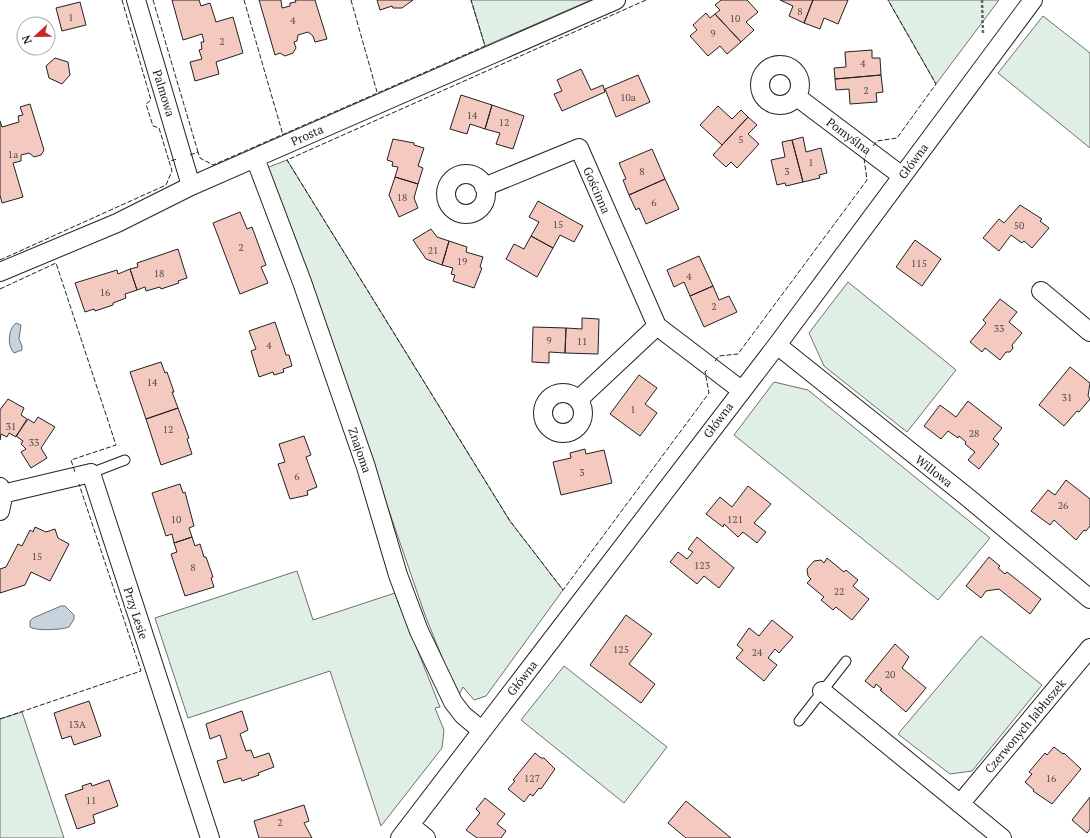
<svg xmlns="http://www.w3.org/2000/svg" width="1090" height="838" viewBox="0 0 1090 838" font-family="'PT Serif',serif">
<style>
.green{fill:#e0efe3;stroke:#6f6f6f}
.water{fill:#c7d3dd;stroke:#6f6f6f}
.building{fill:#f3c9c0;stroke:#222}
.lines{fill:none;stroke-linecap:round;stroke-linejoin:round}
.service-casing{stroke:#222;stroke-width:11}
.minor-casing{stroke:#222;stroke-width:20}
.path{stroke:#646464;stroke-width:2.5;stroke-dasharray:3 2;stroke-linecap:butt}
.service{stroke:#fff;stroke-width:9}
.minor{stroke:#fff;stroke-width:18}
.fence{stroke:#222;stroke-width:1;stroke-dasharray:5 2;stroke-linecap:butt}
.labels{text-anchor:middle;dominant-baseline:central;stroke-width:3;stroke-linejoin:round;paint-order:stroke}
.number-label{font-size:10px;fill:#564c4a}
.street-label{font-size:12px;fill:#222;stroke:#fff}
</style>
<rect width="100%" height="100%" fill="#fff"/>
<path class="green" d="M471,0H591L485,46Z
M888,0H999L936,84Z
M1043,16L1090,53V148L998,73Z
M287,160L510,521L563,590L486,696L474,700L463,687L458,697L425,615L332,346L264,169Z
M848,282L956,370L907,432L824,366L809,333Z
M774,382L808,390L990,538L938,600L734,435Z
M297,571L313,620L395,593L440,707L435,708L444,730L442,748L381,826L330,671L188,718L155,618Z
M981,636L1042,685L972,771L950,774L898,734Z
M564,666L667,747L624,803L521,720Z
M22,712L64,838H0V719Z"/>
<path class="water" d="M16,323L21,325L19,339L22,346V350L14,353C7,346 8,329 16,323Z
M61,606H65L74,615V619L69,627C63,630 35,631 30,627V621L33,618Z"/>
<path class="building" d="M172,0H199L201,6L210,3L216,22L233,17L243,53L216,62L219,74L195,81L190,62L202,59L199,50L202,49L201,42H204L202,34L183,40Z
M259,0H281L282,8L290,6V3L296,2L295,0H315L327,39L315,42L313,36L308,32L298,35L297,41L294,42L296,48L293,53L285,56L280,53L275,55Z
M377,0H413L402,8H393L392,6L380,10Z
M721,0H747L758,12L746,22L754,30L741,42L715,14L720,10L715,5Z
M780,0H813L804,23L789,16L793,6Z
M813,0H848L838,24L824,18L820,29L804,23Z
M80,2L86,25L62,31L56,8Z
M706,13L710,18L715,14L741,42L727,54L720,46L708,56L690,36L697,30L693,25Z
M872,50V58H880L881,75L835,79L834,68L846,67L845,52Z
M55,58L68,62L70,75L62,84L49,78L46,66Z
M581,69L591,90L603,85L605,92L562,111L554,94L562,91L557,80Z
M638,75L650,102L616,117L605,89Z
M881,75L883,92L876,93L877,102L850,104L849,89L836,90L835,79Z
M461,95L492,105L485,129L470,124L467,134L450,129Z
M30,104L44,150L41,155L34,157L29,153L21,155V161L13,163L23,197L2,203L0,195V121L2,127L19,122L18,116L23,115L20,107Z
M492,105L524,116L513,149L496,144L500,133L485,129Z
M718,106L732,119L741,110L748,117L722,145L700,125Z
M748,117L757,125L748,134L759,144L737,168L731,162L726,167L713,155Z
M803,137L806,152L821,148L827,173L819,175L820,178L803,182L792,140Z
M393,139L414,143V145L424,148L418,166L423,168L418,184L395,177L398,167L392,166L393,162L387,160Z
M792,140L803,182L786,186L785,183L777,185L771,160L785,157L782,142Z
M652,149L665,179L629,195L623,180L626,179L619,163Z
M395,177L418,184L414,198L418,208L399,217L389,195Z
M665,179L679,209L646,224L639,208L636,210L629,195Z
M538,201L583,226L574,242L560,235L553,248L531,236L539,222L529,217Z
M1020,205L1042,219L1040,221L1049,228L1032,248L1024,241L1022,243L1011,235L999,251L983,238L999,219L1004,223Z
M240,212L247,229L252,227L266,265L261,267L268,283L240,294L213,223Z
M431,229L437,237L449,241L442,265L426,259L413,240Z
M531,236L553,248L537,277L506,259L514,244L524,249Z
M915,240L941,259L922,286L896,267Z
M449,241L467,247L466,252L483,257L480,267L482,268L474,288L453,281L455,275L451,274L453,268L442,265Z
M178,249L187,278L178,281L179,283L161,289L160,287L146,291L145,287L137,290L130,269L138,267L137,263Z
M699,256L713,286L690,296L684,282L674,287L667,270Z
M130,269L137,290L125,294L126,298L113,303V305L95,311L94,309L85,312L75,283L117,270L118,274Z
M713,286L719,300L729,296L737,312L704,327L690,296Z
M1000,299L1017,312L1009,322L1022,333L1012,345L1013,348L1010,352H1006L1000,360L985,348L982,352L970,342L986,323L983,320Z
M582,318L599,319L598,354L565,353L566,328L582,329Z
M275,322L286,355H289L292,366L283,369L284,372L274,375L273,372L259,377L251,351L256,349L249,331Z
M533,327L566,328L565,353L549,352V363L532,362Z
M161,362L165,373L167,372L174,392H172L178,408L146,419L130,372Z
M1070,367L1090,383L1088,396L1090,399L1079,412L1077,411L1064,426L1039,405Z
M639,375L657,388L645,404L657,413L640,436L610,414Z
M8,399L24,408L21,415L27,419L16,437L9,433L7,437L1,434L0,440V410Z
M968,401L1002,428L993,439L999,444L979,469L968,460L975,452L965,444L966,442L959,436L958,438L948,431L941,439L924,426L940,405L956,417Z
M178,408L189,438L187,439L192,454L161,465L146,419Z
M38,417L55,427L41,448L47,458L31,468L21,452L26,449L21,444L23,441L16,436L28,419L34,423Z
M304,436L311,455L306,457L317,487L307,491L308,495L290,499L278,464L285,462L279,444Z
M585,449L586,454L604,450L612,483L561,495L553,462L571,458L570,453Z
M1066,480L1090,499V526L1086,531L1084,530L1076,540L1054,520L1050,525L1031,511L1048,490L1055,495Z
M180,484L183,493L185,492L194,526L189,528L192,537L174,543L172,534L166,536L152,493Z
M748,486L771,504L754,523L766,532L757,543L743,532L738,537L724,524L723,527L706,514L720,497L732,507Z
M35,527L46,532L55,529L58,538L69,544L50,581L31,572L25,585L0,593V569L6,567L18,544L22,546L30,530L33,532Z
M192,537L195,546L200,544L204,557H206L213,577L211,578L214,587L185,596L171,554L177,552L174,543Z
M697,537L734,568L719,588L704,576L697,584L670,562L678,552L687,559L693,552L688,549Z
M989,557L1000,566L998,568L1005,574L1007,572L1041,599L1030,614L999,589L986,591L981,598L966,586Z
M827,558L844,572L846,570L858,580L853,586L869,599L852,620L836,607L833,610L821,600L824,597L807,583L811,579L808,576L807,569L814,561L821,560L824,563Z
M626,615L652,634L629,664L655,684L641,703L590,665Z
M772,620L793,637L779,653L775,649L768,658L777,665L764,681L736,658L743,650L737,645L749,628L759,636Z
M895,644L909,657L902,668L926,688L906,712L880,690L882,689L876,684L874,688L865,681Z
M89,701L101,736L74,745L71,736L62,739L54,713Z
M242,711L248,730L240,734L246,751L251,750L254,758L269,753L274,767L258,773L259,775L242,781L241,778L224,783L217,761L227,758L220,735L210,739L206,724Z
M1054,747L1063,754L1064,753L1081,769L1052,804L1033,791L1034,790L1025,782L1032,774L1029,772L1045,753L1047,755Z
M535,753L541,758H544L555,769L541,789L539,788L533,796L530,794L524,802L508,789L515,781L513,780Z
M109,780L118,806L93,815L95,823L77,829L65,795L83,789L82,786L91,783L92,786Z
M1090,797V829L1087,833L1072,820Z
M485,798L505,814L497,824L506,831L501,838H477L466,830L480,813L476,809Z
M686,801L731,838H686L668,823Z
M304,805L309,821L304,823L312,838H259L254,821Z"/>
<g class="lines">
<defs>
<path id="service" d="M91,473L125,460
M799,721L846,661"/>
<path id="minor" d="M136,0L191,186
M760 85a20 20 0 1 1 40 0a20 20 0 1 1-40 0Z
M797,97L902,176
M255,158L302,282L366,467L398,575L419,631L453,702L463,715L481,730
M446 194a20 20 0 1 1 40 0a20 20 0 1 1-40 0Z
M484,187L579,148L657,326L741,390
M0,272L117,223L191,186L616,0
M1041,291L1090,332
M777,345L966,496L1090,599
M543 413a20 20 0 1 1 40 0a20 20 0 1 1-40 0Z
M578,400L657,326
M0,487L3,497L0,511
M2,494L91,473L210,838
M822,691L1002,838
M960,804L1090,648
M410,825L426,838
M400,838L777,345L1033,0"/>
</defs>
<use href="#service" class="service-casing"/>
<use href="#minor" class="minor-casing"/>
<path class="path" d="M982,0L983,33"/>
<use href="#service" class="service"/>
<use href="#minor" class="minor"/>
<path class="fence" d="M122,0L151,100L146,104L153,126L159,128L169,161
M153,0L198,152
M244,0L283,135
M351,0L377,92
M646,0L287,160L510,521L563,590L709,393L705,372L707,370
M873,146L877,141L897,138L936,84L888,0
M190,155L198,152L200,158L213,165L485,46L471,0
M0,260L166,185L172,171L169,161L178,159
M0,289L56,263L116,445L71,460L75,472
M715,361L719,356L738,354L867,180L864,158L866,156
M0,719L141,671L79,484"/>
</g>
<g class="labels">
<g class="number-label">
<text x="800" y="11">8</text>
<text x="71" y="17">1</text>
<text x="735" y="18">10</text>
<text x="293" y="20">4</text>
<text x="713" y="33">9</text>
<text x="222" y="41">2</text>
<text x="863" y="63">4</text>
<text x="866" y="90">2</text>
<text x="628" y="97">10a</text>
<text x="472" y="115">14</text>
<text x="504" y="122">12</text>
<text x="741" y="139">5</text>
<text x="13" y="154">1a</text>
<text x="811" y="162">1</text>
<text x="642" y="171">8</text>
<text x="787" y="171">3</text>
<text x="402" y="197">18</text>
<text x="654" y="202">6</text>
<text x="558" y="224">15</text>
<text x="1019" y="225">50</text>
<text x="241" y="247">2</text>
<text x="433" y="250">21</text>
<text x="462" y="261">19</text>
<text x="919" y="263">115</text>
<text x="159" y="273">18</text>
<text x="689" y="276">4</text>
<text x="105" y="292">16</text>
<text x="714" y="306">2</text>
<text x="999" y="328">33</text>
<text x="549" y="340">9</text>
<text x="582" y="341">11</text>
<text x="269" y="345">4</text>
<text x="152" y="382">14</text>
<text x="1067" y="397">31</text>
<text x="633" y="409">1</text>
<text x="11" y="426">31</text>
<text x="168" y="429">12</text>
<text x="974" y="433">28</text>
<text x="34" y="442">33</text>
<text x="582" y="472">3</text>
<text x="297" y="476">6</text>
<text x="1063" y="505">26</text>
<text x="176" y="519">10</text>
<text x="735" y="519">121</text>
<text x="37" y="556">15</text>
<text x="702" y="565">123</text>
<text x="193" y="567">8</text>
<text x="839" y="591">22</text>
<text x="621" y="649">125</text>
<text x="757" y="652">24</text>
<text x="890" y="674">20</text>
<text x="77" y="724">13A</text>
<text x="532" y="778">127</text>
<text x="1051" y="778">16</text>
<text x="91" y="800">11</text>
<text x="280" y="822">2</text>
</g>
<g class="street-label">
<text transform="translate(164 93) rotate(73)">Palmowa</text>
<text transform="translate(307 135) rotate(-24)">Prosta</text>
<text transform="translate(849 136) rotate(37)">Pomyślna</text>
<text transform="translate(913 161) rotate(-53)">Główna</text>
<text transform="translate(597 190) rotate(66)">Gościnna</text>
<text transform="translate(718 420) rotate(-53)">Główna</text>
<text transform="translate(360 450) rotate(71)">Znajoma</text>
<text transform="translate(934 471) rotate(38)">Willowa</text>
<text transform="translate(136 613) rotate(72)">Przy Lesie</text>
<text transform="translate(522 678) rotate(-52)">Główna</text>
<text transform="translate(1025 726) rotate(-50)">Czerwonych Jabłuszek</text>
</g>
</g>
<g transform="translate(36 36) rotate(248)"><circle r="19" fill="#ffffff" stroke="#a7a7a7"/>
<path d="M0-3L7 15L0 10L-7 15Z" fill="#c62828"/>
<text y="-6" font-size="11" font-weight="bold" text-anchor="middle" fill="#222222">N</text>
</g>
</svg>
